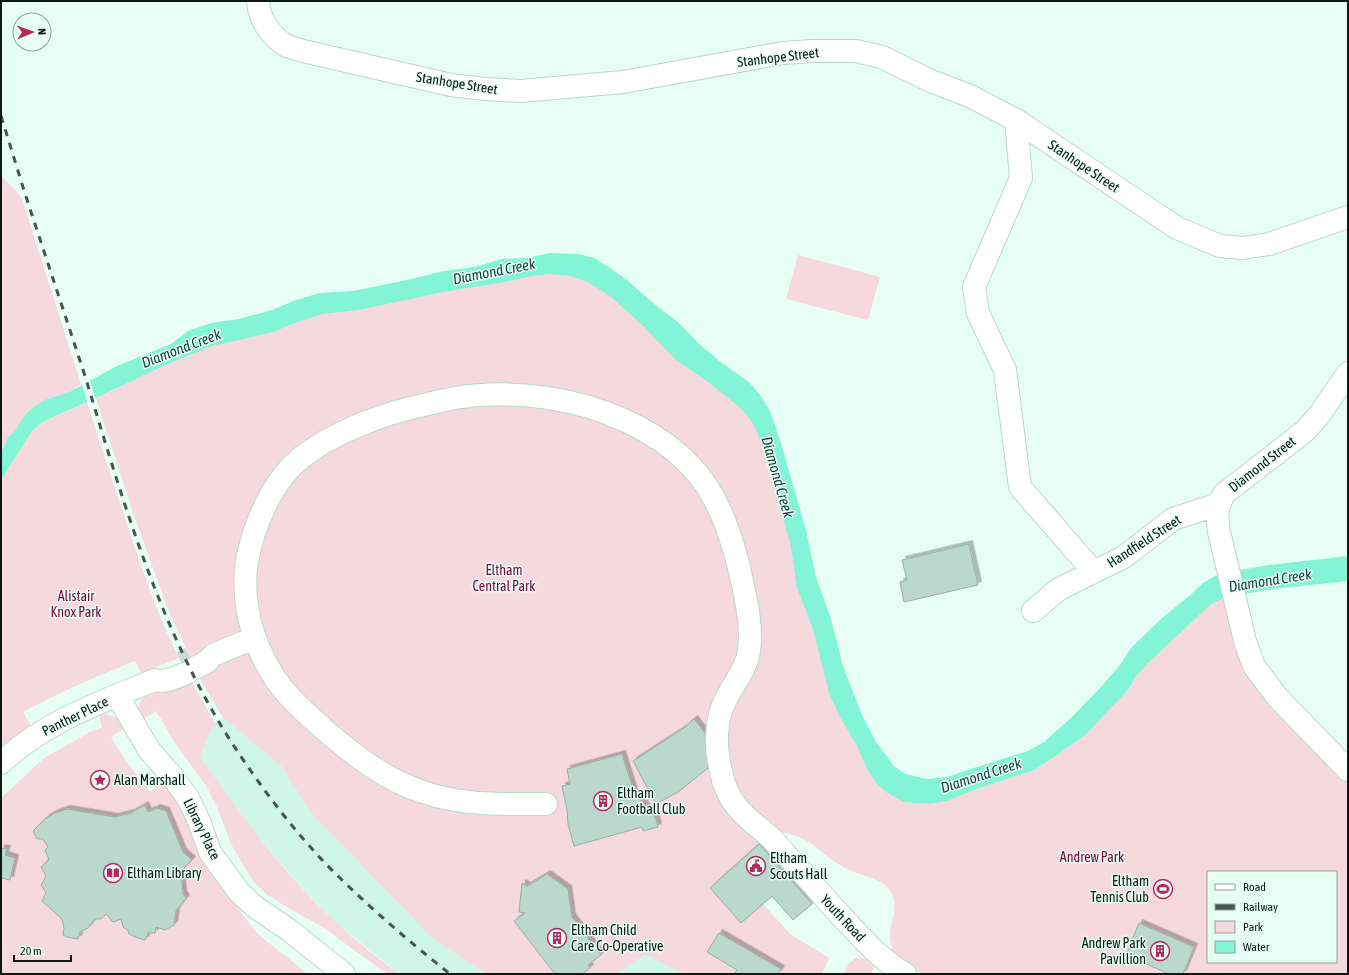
<svg xmlns="http://www.w3.org/2000/svg" width="1349" height="975" viewBox="0 0 1349 975" font-family="'Asap Condensed',sans-serif">
<style>
.built{fill:#cff5e9}
.green{fill:#f6d9df;fill-rule:evenodd}
.water{fill:#83f4d5}
.pier{fill:#e7fef7}
.building{fill:#bbd8ce;stroke:#94afa6;filter:url(#shadow)}
.lines{fill:none;stroke-linecap:round;stroke-linejoin:round}
.minor-tunnel{stroke:#c6dcd5;stroke-width:22;stroke-dasharray:22 11;stroke-linecap:butt}
.minor-casing{stroke:#bad7cd;stroke-width:24}
.minor{stroke:#fff;stroke-width:22}
.rail{stroke:#475551;stroke-width:3;stroke-dasharray:7 7;stroke-linecap:butt}
.labels{text-anchor:middle;dominant-baseline:central;stroke-width:3;stroke-linejoin:round;paint-order:stroke}
.street-label{font-size:14px;fill:#0d1814;stroke:#e7fef7}
.park-label{font-size:14px;fill:#760638;stroke:#e7fef7}
.poi-label{font-size:14px;fill:#0d1814;stroke:#e7fef7;text-anchor:start}
.water-label{font-size:15px;font-style:italic;fill:#14463a;stroke:#e7fef7}
</style>
<defs>
<filter id="shadow"><feDropShadow dx="3.5" dy="-3.5" stdDeviation="0" flood-color="#0004"/></filter>
</defs>
<rect width="100%" height="100%" fill="#e7fef7"/>
<path class="built" d="M223,718L281,766L313,815L431,937L486,974H399L333,920L304,890L256,834L229,797L200,756L215,723Z
M645,953L683,974H617Z"/>
<path class="green" d="M1,175L22,198L81,384L69,392L47,399L22,419L15,431L8,437L1,453Z
M798,255L880,277L868,320L786,299Z
M583,269L762,424L843,698L905,788L1024,762L1227,587L1252,680L1259,693L1348,782V974H922C907,966 888,954 890,934C890,927 893,920 894,913C895,906 895,898 891,892C884,879 865,877 852,871C835,865 823,852 809,842C800,837 790,834 780,831L735,872L790,934L829,958L822,974H683L645,954L617,974H486L431,937L313,815L281,766L223,718L199,677L167,607L133,513L92,386L308,302ZM1208,872H1336V962H1208Z
M87,402C105,457 122,511 141,565C152,596 164,629 179,658L141,673L135,661C97,676 60,692 23,712L31,726L1,748V480L32,431L41,423L55,416Z
M189,677L215,723L200,756C237,809 274,861 320,907C344,931 371,953 399,974H387L324,928L285,906L266,894L253,881L232,846L216,805L206,786L175,743L156,711L142,720C140,716 138,712 138,708C140,692 175,682 189,677Z
M106,714L119,719L127,727L111,737L126,761L150,792L165,780L177,795L226,891L243,915L255,931L269,943L308,974H1V798L44,758L88,733L102,727L99,716V715Z
M856,958L869,959L876,965L872,971V974H844L849,963Z"/>
<path class="water" d="M550,253L578,254L594,258L610,268L628,281L653,303L679,323L699,344L722,363L749,382L761,396L770,411L781,443L806,530L816,577L831,619L843,666L862,715L876,742L894,766L905,774L927,779L947,777L974,768L1028,751L1044,742L1071,718L1101,687L1120,665L1131,648L1161,619L1189,596L1203,583L1215,576L1228,572L1269,565L1348,556V581L1266,590L1224,598L1211,604L1150,661L1137,675L1127,691L1085,735L1057,755L1034,770L979,788L947,801L930,804L903,802L886,792L877,784L868,771L857,746L840,717L829,693L813,629L797,588L791,547L767,458L754,425L747,415L738,406L708,382L677,361L639,322L611,297L588,282L571,276L551,274L532,276L505,282L443,292L359,310L323,314L297,322L273,332L212,346L163,366L87,402L55,416L41,423L32,431L1,480V453L8,437L15,431L22,419L31,409L47,399L69,392L117,366L171,344L188,331L211,323L239,319L272,310L296,300L320,293L353,291L407,280L444,271L475,267L502,259L527,258Z"/>
<path class="pier" d="M89,378L96,400L88,404L81,382Z"/>
<path class="building" d="M969,544L978,585L904,602L900,582L907,580L902,560Z
M694,719L705,733L708,768L678,792L656,804L633,761L684,728Z
M622,754L634,792L656,819L658,827L643,831L642,827L574,846L568,824L567,810L562,786L570,784L567,769Z
M145,805L148,812L157,808L166,811L183,852L192,860L181,871L183,894L186,898L176,911L174,925L165,930L156,927L155,933H148L145,940L135,937L129,934L128,930L123,927L121,919L113,922L106,914L101,919H96L93,921L88,928L80,932L78,939L67,937L63,935L64,928L62,919L42,901L46,892L41,885L46,876L41,867L49,860L45,850L48,847L43,839H37L33,831L46,818L55,813L67,809L115,817L131,813Z
M759,844L812,904L793,920L772,896L741,923L710,888Z
M1,848L7,849L5,855L15,858L10,880L1,878Z
M547,874L568,889L572,917L601,955L588,965L590,968L582,974H555L514,921L525,913L519,912L522,883L527,886Z
M1139,923L1194,947L1183,974H1169L1126,955Z
M719,933L781,969L778,974H734L737,970L707,952Z"/>
<g class="lines">
<path class="minor-tunnel" d="M181,662L190,658"/>
<defs>
<path id="minor" d="M258,1C259,19 271,37 287,46C292,48 298,49 303,51L451,85L485,89L521,91L623,82L783,53L812,51H856L882,57L931,81L970,96L1016,120L1177,228L1220,246L1243,248L1269,244L1348,217
M1016,120L1021,178L974,287L978,313L1005,370L1020,487L1093,571
M1348,373L1320,414L1305,431L1224,494C1216,508 1217,517 1219,532L1245,641L1254,666L1278,698L1348,770
M1033,611L1059,589L1124,557L1173,519L1219,504
M195,668L208,661L213,655L254,638
M117,695L149,750L172,776L188,798L199,821L210,852L239,892L255,907L289,930L344,974
M1,763C44,722 101,702 155,680C166,683 176,677 187,673
M546,804C503,804 461,806 420,791C385,779 355,756 327,732C311,718 295,704 282,688C256,654 242,611 246,569C247,556 251,543 255,530C265,503 278,476 301,458C333,432 385,413 424,405C435,402 445,400 455,398C512,389 574,397 626,421C701,456 725,503 742,581C747,603 752,628 749,651C746,670 733,684 725,701C715,721 715,749 721,771C723,784 729,797 737,807C747,820 761,828 772,839C795,864 818,890 841,916C861,937 880,959 905,974"/>
</defs>
<use href="#minor" class="minor-casing"/>
<use href="#minor" class="minor"/>
<path class="rail" d="M1,116C13,154 24,192 37,230C53,279 69,327 85,376C123,501 159,628 230,740C258,783 289,825 324,862C363,902 406,939 450,974"/>
</g>
<defs>
<symbol id="sight-ring" viewBox="-11 -11 22 22"><circle r="9.5" fill="#e7fef7" stroke="#b62960" stroke-width="1.5"/><path d="M0-6L1.8-2.2L6-1.7L2.9 1.2L3.7 5.4L0 3.3L-3.7 5.4L-2.9 1.2L-6-1.7L-1.8-2.2Z" fill="#b62960"/></symbol>
<symbol id="building-ring" viewBox="-11 -11 22 22"><circle r="9.5" fill="#e7fef7" stroke="#b62960" stroke-width="1.5"/><path d="M-4-6H4V6H1V3H-1V6H-4ZM-2.5-4.3h1.7v1.8h-1.7ZM.8-4.3h1.7v1.8H.8ZM-2.5-1h1.7V.8h-1.7ZM.8-1h1.7V.8H.8Z" fill="#b62960"/></symbol>
<symbol id="civic-ring" viewBox="-11 -11 22 22"><circle r="9.5" fill="#e7fef7" stroke="#b62960" stroke-width="1.5"/><path d="M-.6-6.5H3V-4.5H.6V-3L4-1V1h2V6H-6V1h2V-1L-.6-3ZM-1.2 2.5V6h2.4V2.5Z" fill="#b62960"/></symbol>
<symbol id="library-ring" viewBox="-11 -11 22 22"><circle r="9.5" fill="#e7fef7" stroke="#b62960" stroke-width="1.5"/><path d="M-6-4Q-3-5.5-.7-3.5V5Q-3 3-6 4ZM6-4Q3-5.5 .7-3.5V5Q3 3 6 4Z" fill="#b62960"/></symbol>
<symbol id="stadium-ring" viewBox="-11 -11 22 22"><circle r="9.5" fill="#e7fef7" stroke="#b62960" stroke-width="1.5"/><path d="M0-5a6.5 5 0 1 0 0 10a6.5 5 0 1 0 0-10ZM-3.5-1.8h7v3.6h-7Z" fill="#b62960"/></symbol>
</defs>
<g fill-rule="evenodd">
<use href="#sight-ring" x="89" y="769" width="22" height="22"/>
<use href="#building-ring" x="592" y="790" width="22" height="22"/>
<use href="#civic-ring" x="745" y="855" width="22" height="22"/>
<use href="#library-ring" x="102" y="862" width="22" height="22"/>
<use href="#stadium-ring" x="1152" y="878" width="22" height="22"/>
<use href="#building-ring" x="546" y="927" width="22" height="22"/>
<use href="#building-ring" x="1149" y="940" width="22" height="22"/>
</g>
<g class="labels">
<g class="street-label">
<text transform="translate(778 57) rotate(-7)">Stanhope Street</text>
<text transform="translate(457 83) rotate(9)">Stanhope Street</text>
<text transform="translate(1084 166) rotate(34)">Stanhope Street</text>
<text transform="translate(1262 464) rotate(-38)">Diamond Street</text>
<text transform="translate(1144 541) rotate(-33)">Handfield Street</text>
<text transform="translate(75 716) rotate(-26)">Panther Place</text>
<text transform="translate(202 829) rotate(64)">Library Place</text>
<text transform="translate(843 918) rotate(47)">Youth Road</text>
</g>
<g class="park-label">
<text x="504" y="570">Eltham<tspan x="504" dy="16">Central Park</tspan></text>
<text x="76" y="596">Alistair<tspan x="76" dy="16">Knox Park</tspan></text>
<text x="1092" y="857">Andrew Park</text>
</g>
<g class="poi-label">
<text x="114" y="780">Alan Marshall</text>
<text x="617" y="793">Eltham<tspan x="617" dy="16">Football Club</tspan></text>
<text x="770" y="858">Eltham<tspan x="770" dy="16">Scouts Hall</tspan></text>
<text x="127" y="873">Eltham Library</text>
<text x="1149" y="881" text-anchor="end">Eltham<tspan x="1149" dy="16">Tennis Club</tspan></text>
<text x="571" y="930">Eltham Child<tspan x="571" dy="16">Care Co-Operative</tspan></text>
<text x="1146" y="943" text-anchor="end">Andrew Park<tspan x="1146" dy="16">Pavillion</tspan></text>
</g>
<g class="water-label">
<text transform="translate(494 271) rotate(-11)">Diamond Creek</text>
<text transform="translate(181 348) rotate(-21)">Diamond Creek</text>
<text transform="translate(778 477) rotate(74)">Diamond Creek</text>
<text transform="translate(1270 580) rotate(-9)">Diamond Creek</text>
<text transform="translate(981 775) rotate(-18)">Diamond Creek</text>
</g>
</g>
<rect width="1349" height="975" fill="none" stroke="#0d1814" stroke-width="4"/>
<rect x="1207" y="871" width="130" height="92" fill="#e7fef7" stroke="#90a29c"/>
<rect x="1215" y="884" width="20" height="6" fill="#ffffff" stroke="#90a29c"/>
<text x="1243" y="891" font-size="12" fill="#0d1814">Road</text>
<rect x="1215" y="904" width="20" height="6" fill="#475551" stroke="#90a29c"/>
<text x="1243" y="911" font-size="12" fill="#0d1814">Railway</text>
<rect x="1215" y="921" width="20" height="12" fill="#f6d9df" stroke="#90a29c"/>
<text x="1243" y="931" font-size="12" fill="#0d1814">Park</text>
<rect x="1215" y="941" width="20" height="12" fill="#83f4d5" stroke="#90a29c"/>
<text x="1243" y="951" font-size="12" fill="#0d1814">Water</text>
<g transform="translate(32 32) rotate(88)"><circle r="19" fill="#e7fef7" stroke="#90a29c"/>
<path d="M0-3L7 15L0 10L-7 15Z" fill="#b62960"/>
<text y="-6" font-size="11" font-weight="bold" text-anchor="middle" fill="#0d1814">N</text>
</g>
<path d="M14 955v6h57v-6" fill="none" stroke="#0d1814" stroke-width="2"/>
<text x="20" y="955" font-size="12" fill="#0d1814" stroke="#e7fef7" stroke-width="3" paint-order="stroke">20 m</text>
</svg>
